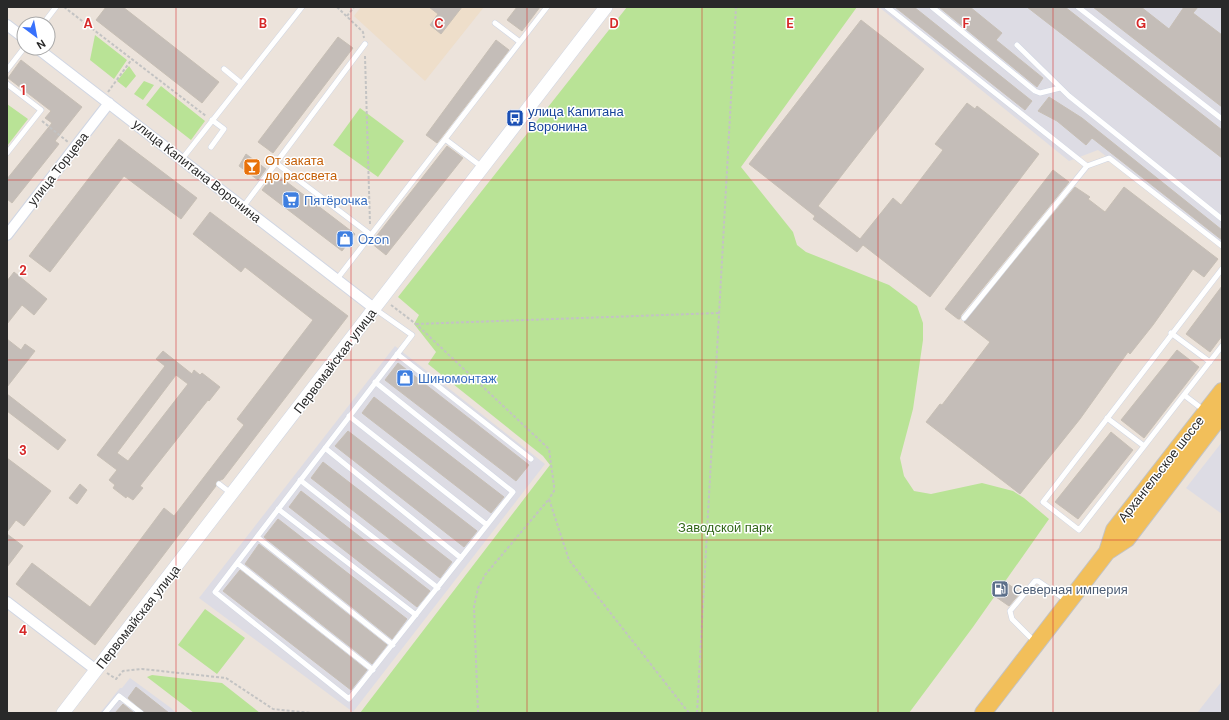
<svg xmlns="http://www.w3.org/2000/svg" width="1229" height="720" viewBox="0 0 1229 720" font-family="'DM Sans',sans-serif">
<style>
.industrial{fill:#dddce4}
.education{fill:#eedeca}
.green{fill:#b9e396}
.building{fill:#c4bdb8;stroke:#c7bfb5;fill-rule:evenodd}
.lines{fill:none;stroke-linecap:round;stroke-linejoin:round}
.service-casing{stroke:#d0d6e3;stroke-width:6}
.minor-casing{stroke:#d0d6e3;stroke-width:12}
.tertiary-casing{stroke:#d0d6e3;stroke-width:14}
.primary-casing{stroke:#c3c3c3;stroke-width:18}
.path{stroke:#c3c3c3;stroke-width:2;stroke-dasharray:3 2;stroke-linecap:butt}
.service{stroke:#fff;stroke-width:5}
.minor{stroke:#fff;stroke-width:10}
.tertiary{stroke:#fff;stroke-width:13}
.primary{stroke:#f2bf5a;stroke-width:16}
.grid{fill:none;stroke:#d62828;stroke-width:1;stroke-opacity:0.55}
.labels{text-anchor:middle;dominant-baseline:central;stroke-width:3;stroke-linejoin:round;paint-order:stroke}
.transit-label{font-size:13px;fill:#164399;stroke:#fff;text-anchor:start}
.food-label{font-size:13px;fill:#c56008;stroke:#fff;text-anchor:start}
.street-label{font-size:13px;fill:#292929;stroke:#fff}
.shop-label{font-size:13px;fill:#366cbe;stroke:#fff;text-anchor:start}
.park-label{font-size:13px;fill:#316719;stroke:#fff}
.service-label{font-size:13px;fill:#4e5e75;stroke:#fff;text-anchor:start}
.grid-label{font-size:13px;text-anchor:middle;font-weight:bold;fill:#d62828;stroke:#fff;stroke-width:3;stroke-linejoin:round;paint-order:stroke}
</style>
<rect width="100%" height="100%" fill="#ece3db"/>
<path class="industrial" d="M879,7H1222V246L1098,150L1069,161Z
M395,346L545,464L353,712L199,598Z
M1222,442V514L1186,488Z
M130,678L171,708L176,713H100L120,688H122Z
M1222,681V713H1197Z"/>
<path class="education" d="M361,7H484L425,81L354,16Z"/>
<path class="green" d="M627,7H857L741,167L793,232L797,245L806,252L889,285L917,306L923,323V340L913,409L900,458L904,476L914,491L931,494L982,483L1013,491L1024,498L1049,519L973,627L909,713H360L550,465L543,456L428,364L436,352L414,324L419,315L398,297Z
M95,35L127,60L114,79L90,60Z
M129,66L136,76L126,88L117,81Z
M144,81L154,85L143,100L134,94Z
M161,86L205,121L191,140L146,105Z
M7,104L28,119L7,146Z
M360,108L404,141L378,177L333,145Z
M205,609L245,638L217,674L178,645Z
M152,675L222,683L260,713H194L147,677Z"/>
<path class="building" d="M106,7H123L219,82L202,103L96,20Z
M429,7H462L441,34L430,25L438,14Z
M517,7H540L522,31L507,20Z
M895,7H914L1032,101L1025,110Z
M939,7H970L1002,33L996,40L1043,78L1037,87Z
M1027,7H1065L1222,130V158Z
M1093,7H1141L1169,29L1184,7H1198L1193,13L1222,35V107Z
M861,20L924,69L818,206L860,239L893,198L901,205L943,150L935,144L967,103L975,109L977,106L1039,154L930,297L863,245L857,252L813,219L815,216L749,164Z
M338,37L353,48L273,153L258,142Z
M496,40L509,50L437,143L426,135Z
M21,60L82,107L55,141L59,144L12,203L7,199V179L52,123L45,118L51,111L8,78Z
M1049,97L1082,118L1222,230V240L1092,138L1086,145L1057,121L1038,111Z
M119,139L197,198L181,219L124,176L50,272L29,256Z
M447,146L463,158L386,255L371,243Z
M246,154L266,169L258,180L239,166Z
M1053,170L1069,182L961,315L960,319H958L945,309Z
M275,173L355,234L342,251L262,190Z
M1075,187L1090,197L1088,199L1105,212L1124,187L1218,259L1204,277L1193,269L1153,325L1130,354L1128,352L1080,419L1020,494L926,422L940,404L942,405L990,342L964,322Z
M210,212L348,316L223,479L216,482V486L95,645L16,584L32,563L90,607L164,508L174,516L244,425L237,419L313,320L245,267L241,272L193,234Z
M14,272L47,299L34,315L22,305L7,324V281Z
M1222,286V336L1210,352L1186,334Z
M7,339L21,350L25,344L35,351L7,387Z
M1177,350L1199,367L1144,438L1121,420Z
M163,351L192,374L194,370L200,375L202,373L220,387L209,401L208,400L140,486L143,488L133,500L127,496L126,498L113,488L115,485L109,480L117,470L97,455L165,366L156,359ZM176,375L188,384L128,461L117,453Z
M398,363L529,465L516,481L385,380Z
M7,394L66,440L58,450L7,411Z
M374,397L504,497L491,513L362,413Z
M348,431L477,531L464,547L335,446Z
M1111,432L1133,450L1078,519L1055,502Z
M7,458L51,491L24,526L16,520L7,532Z
M323,462L452,562L440,578L311,478Z
M80,484L87,490L77,504L69,498Z
M301,491L430,591L417,607L289,507Z
M278,519L407,619L392,639L264,537Z
M7,534L23,546L7,567Z
M259,544L387,645L372,664L245,564Z
M240,570L367,670L351,690L223,591Z
M1001,582L1005,585L1007,583L1020,593L1009,606L996,597L998,595L993,592Z
M136,687L169,713H145L128,698Z
M123,704L134,713H115Z"/>
<g class="lines">
<defs>
<path id="service" d="M887,7L1087,166
M932,7L1035,91L1040,93L1060,88
M1078,7L1222,119
M495,23L520,42
M43,24L56,7
M1017,45L1069,96L1222,219
M224,69L241,83
M7,70L24,48
M7,84L41,110L7,153
M445,139L482,167
M211,147L224,129L212,120
M182,159L302,7
M276,163L371,235
M243,207L365,44
M1222,269L1043,502L1079,530L1222,346
M337,279L547,7
M964,318L1087,166L1109,158L1222,246
M1171,333L1210,362
M397,354L531,459
M1184,395L1205,411
M349,416L487,525
M1107,418L1144,446
M325,448L461,558
M300,480L438,588
M219,484L232,494
M278,509L416,615
M257,537L393,645
M237,563L215,592L349,699L513,492L375,382
M1036,643L1012,619L1010,611L1035,581H1038L1066,600
M373,670L237,563L412,335L375,309
M105,713L119,696L141,713"/>
<path id="minor" d="M7,25L24,38
M37,48L375,309
M7,235L109,103
M7,602L96,670"/>
<path id="tertiary" d="M63,713L606,7"/>
<path id="primary" d="M1107,552L1114,530L1222,391
M983,713L1107,552L1127,539L1222,414"/>
</defs>
<use href="#service" class="service-casing"/>
<use href="#minor" class="minor-casing"/>
<use href="#tertiary" class="tertiary-casing"/>
<use href="#primary" class="primary-casing"/>
<path class="path" d="M64,7L206,116
M337,7L363,32L364,38
M347,16L354,7
M365,56L370,224
M108,92L132,59
M42,121L68,142
M391,305L416,324L549,449L554,486V491L549,499
M416,324L719,313
M107,673L116,679L123,671L142,669L226,678L273,709L312,713
M478,713L474,607L478,588L485,575L549,499L569,560L689,713
M697,713L736,7"/>
<use href="#service" class="service"/>
<use href="#minor" class="minor"/>
<use href="#tertiary" class="tertiary"/>
<use href="#primary" class="primary"/>
</g>
<path class="grid" d="M176,7V713M351,7V713M527,7V713M702,7V713M878,7V713M1053,7V713M7,180H1222M7,360H1222M7,540H1222"/>
<defs>
<symbol id="bus-square" viewBox="-11 -11 22 22"><rect x="-9" y="-9" width="18" height="18" rx="4" fill="#1a4fb4" stroke="#fff"/><path d="M-5-6H5V4H4V6H2V4H-2V6H-4V4H-5ZM-3.5-4V0h7V-4ZM-3.5 1.2v1.5H-2V1.2ZM2 1.2v1.5H3.5V1.2Z" fill="#fff"/></symbol>
<symbol id="bar-square" viewBox="-11 -11 22 22"><rect x="-9" y="-9" width="18" height="18" rx="4" fill="#e8710a" stroke="#fff"/><path d="M-6-5H6L.8 .8V4.5H3.5V6h-7V4.5H-.8V.8Z" fill="#fff"/></symbol>
<symbol id="supermarket-square" viewBox="-11 -11 22 22"><rect x="-9" y="-9" width="18" height="18" rx="4" fill="#3f7fe0" stroke="#fff"/><path d="M-6-5.5h2.5l.6 2H6L4.5 2H-2.5L-4.4-4H-6ZM-1.5 3.2a1.3 1.3 0 1 0 .1 0ZM3 3.2a1.3 1.3 0 1 0 .1 0Z" fill="#fff"/></symbol>
<symbol id="shop-square" viewBox="-11 -11 22 22"><rect x="-9" y="-9" width="18" height="18" rx="4" fill="#3f7fe0" stroke="#fff"/><path d="M-5-2.5h2.3a2.7 3.5 0 0 1 5.4 0H5L5.5 6h-11ZM-1.5-2.5h3a1.5 2.3 0 0 0-3 0Z" fill="#fff"/></symbol>
<symbol id="fuel-square" viewBox="-11 -11 22 22"><rect x="-9" y="-9" width="18" height="18" rx="4" fill="#5c6f8a" stroke="#fff"/><path d="M-5.5-6h7V0h2V4h1.3V-2.5L3-4.5l.8-.8L6-3V5H2.5V1h-1V6h-7ZM-4.2-4.7v3.2H.2V-4.7Z" fill="#fff"/></symbol>
</defs>
<g fill-rule="evenodd">
<use href="#bus-square" x="505" y="108" width="20" height="20"/>
<use href="#bar-square" x="242" y="157" width="20" height="20"/>
<use href="#supermarket-square" x="281" y="190" width="20" height="20"/>
<use href="#shop-square" x="335" y="229" width="20" height="20"/>
<use href="#shop-square" x="395" y="368" width="20" height="20"/>
<use href="#fuel-square" x="990" y="579" width="20" height="20"/>
</g>
<g class="labels">
<g class="transit-label">
<text x="528" y="111">улица Капитана<tspan x="528" dy="15">Воронина</tspan></text>
</g>
<g class="food-label">
<text x="265" y="160">От заката<tspan x="265" dy="15">до рассвета</tspan></text>
</g>
<g class="street-label">
<text transform="translate(58 169) rotate(-52)">улица Торцева</text>
<text transform="translate(197 171) rotate(38)">улица Капитана Воронина</text>
<text transform="translate(335 361) rotate(-53)">Первомайская улица</text>
<text transform="translate(1161 469) rotate(-52)">Архангельское шоссе</text>
<text transform="translate(138 617) rotate(-52)">Первомайская улица</text>
</g>
<g class="shop-label">
<text x="304" y="200">Пятёрочка</text>
<text x="358" y="239">Ozon</text>
<text x="418" y="378">Шиномонтаж</text>
</g>
<g class="park-label">
<text x="725" y="527">Заводской парк</text>
</g>
<g class="service-label">
<text x="1013" y="589">Северная империя</text>
</g>
</g>
<g class="grid-label">
<text x="88" y="28">A</text>
<text x="263" y="28">B</text>
<text x="439" y="28">C</text>
<text x="614" y="28">D</text>
<text x="790" y="28">E</text>
<text x="966" y="28">F</text>
<text x="1141" y="28">G</text>
<text x="23" y="95">1</text>
<text x="23" y="275">2</text>
<text x="23" y="455">3</text>
<text x="23" y="635">4</text>
</g>
<rect width="1229" height="720" fill="none" stroke="#292929" stroke-width="16"/>
<g transform="translate(36 36) rotate(148)"><circle r="19" fill="#ffffff" stroke="#a9a9a9"/>
<path d="M0-3L7 15L0 10L-7 15Z" fill="#3871fc"/>
<text y="-6" font-size="11" font-weight="bold" text-anchor="middle" fill="#292929">N</text>
</g>
</svg>
